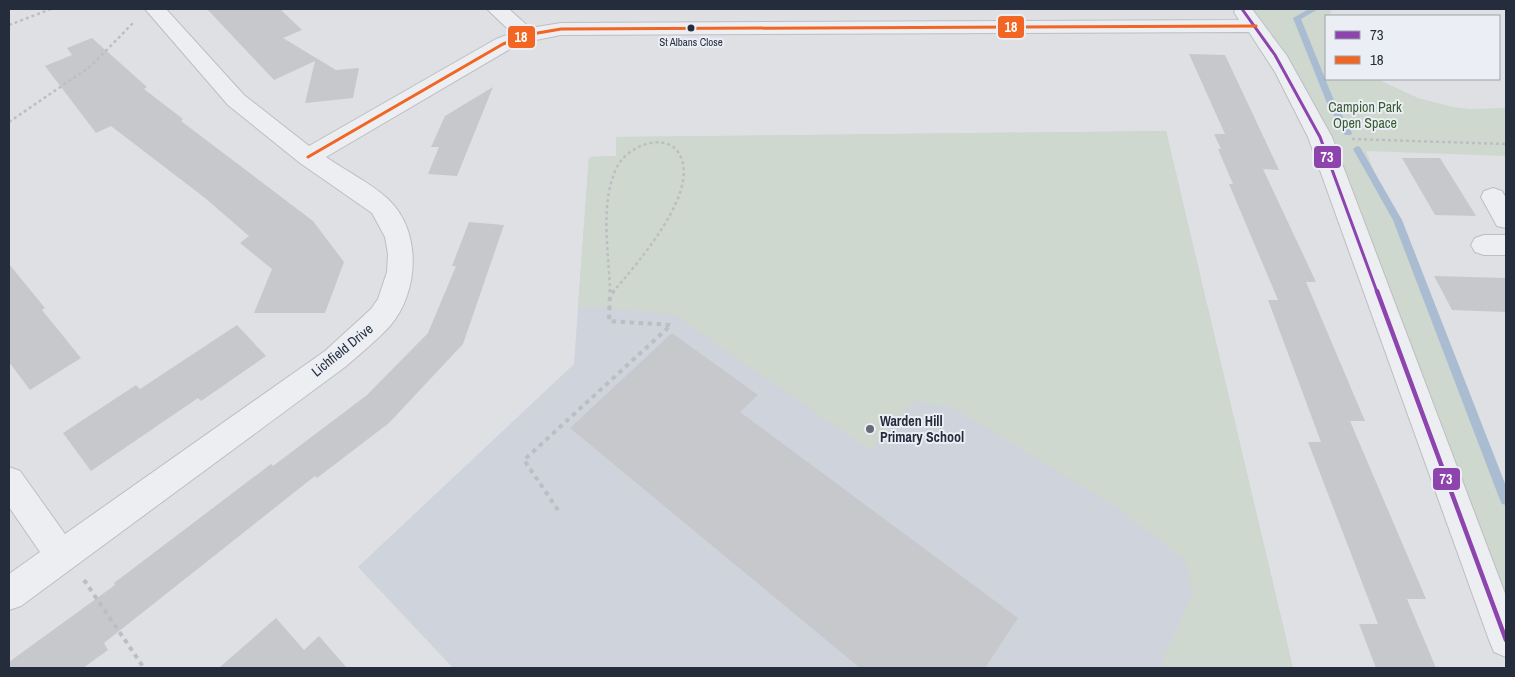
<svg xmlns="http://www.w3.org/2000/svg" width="1515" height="677" viewBox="0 0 1515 677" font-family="'Archivo Narrow',sans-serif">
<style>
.built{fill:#cfd3db}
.green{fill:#ced8ce}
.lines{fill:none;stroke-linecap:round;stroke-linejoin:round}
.stream{fill:#aabcd1;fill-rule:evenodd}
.building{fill:#c6c8cc}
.street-casing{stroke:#bcbec2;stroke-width:2}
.path-far1{stroke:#bdbec4;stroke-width:2.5;stroke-dasharray:3 3;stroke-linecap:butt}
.path{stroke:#bdbec4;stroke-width:4;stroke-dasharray:4.5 4.5;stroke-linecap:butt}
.street{fill:#edeef1;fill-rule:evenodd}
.bus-1-far1-casing{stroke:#ebeef4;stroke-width:6}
.bus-1-casing{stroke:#ebeef4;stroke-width:8}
.bus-2-casing{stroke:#ebeef4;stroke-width:6}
.bus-1-far1{stroke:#8e44ad;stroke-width:3}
.bus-1{stroke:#8e44ad;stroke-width:4.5}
.bus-2{stroke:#f26522;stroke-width:3}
.bus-dot{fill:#252d3d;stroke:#ebeef4;stroke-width:2}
.poi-dot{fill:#666c77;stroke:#ebeef4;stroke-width:2}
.labels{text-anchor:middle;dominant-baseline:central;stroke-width:4;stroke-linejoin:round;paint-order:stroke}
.far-bus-label{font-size:11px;fill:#252d3d;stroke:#ebeef4}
.park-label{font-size:14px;fill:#385a31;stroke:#ebeef4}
.street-label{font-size:14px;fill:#252d3d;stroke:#ebeef4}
.poi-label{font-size:14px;font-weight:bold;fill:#252d3d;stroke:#ebeef4;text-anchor:start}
.line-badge{stroke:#ebeef4;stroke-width:2}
.badge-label{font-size:14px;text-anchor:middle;font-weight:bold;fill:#fff}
</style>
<rect width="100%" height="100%" fill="#dee0e4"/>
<path class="built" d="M1166,131L1293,668H453L358,567L574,364L589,157L616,156V137Z"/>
<path class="green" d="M1242,9H1332L1330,16H1326V79H1377L1418,98L1453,107L1470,109L1506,108V156L1366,151L1506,500V593L1448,474L1390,312L1256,26Z
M1166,131L1293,668H1159L1193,593L1185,560L1116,507L956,409L913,401L870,450L673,314L578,306L589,157L616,156V137Z"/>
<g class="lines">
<path class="stream" d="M1309,9H1318L1301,19L1335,103L1352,133L1351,135H1345L1327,103L1293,18Z
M1357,146L1360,147L1402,220L1506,486V505L1502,504L1500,500L1393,220L1353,149Z"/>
</g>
<path class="building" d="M207,9H280L302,30L283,38L336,70L359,68L353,98L305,103L315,61L274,80Z
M92,38L147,87L144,89L183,119L181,121L313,221L344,262L325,313H254L272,269L240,243L249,236L205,198L111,126L96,133L45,66L72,55L67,48Z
M1189,54L1225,55L1279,170L1263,169L1316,282H1306L1365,421H1350L1426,599H1407L1436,668H1376L1359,624H1378L1308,442H1321L1268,300H1278L1229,184H1233L1218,149H1221L1214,134H1225Z
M493,87L457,176L428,174L439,147H431L445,116Z
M1402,158H1440L1476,216L1435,215Z
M469,222L504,225L463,344L389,423L317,478L315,476L104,643L108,650L83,668H9V662L115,585L114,583L271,464L273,466L367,395L428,333L456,266H452Z
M9,264L45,308L42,310L81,358L30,390L9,362Z
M1434,276L1506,278V312L1452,310Z
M237,325L266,356L201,401L198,398L91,471L63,433L136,385L140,389Z
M672,333L758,395L740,412L1018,618L985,668H860L570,428Z
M276,618L304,650L319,636L347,668H219Z"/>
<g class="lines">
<defs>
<path id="street" d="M145,9H166L244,95L309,146L496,39L512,33L487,9H509L530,28L561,23L1239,20L1234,12L1236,9H1252L1287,56L1332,137L1506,596V657L1494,652L1489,640L1308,137L1275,72L1249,32L561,35L531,41L510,49L326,157C346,171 371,183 389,200C422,232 419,292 390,326C376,341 360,354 345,367L21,606L9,610V574L40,552L9,507V467L20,471L65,534L325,351L371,309L378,299L387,272L388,254L385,237L372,213L300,163L228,105Z
M1493,188L1502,191L1506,198V228L1497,226L1481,197L1484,191Z
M1484,235H1506V255H1484L1475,252L1471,245L1475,238Z"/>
</defs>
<use href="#street" class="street-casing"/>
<path class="path-far1" d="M9,25L51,9
M9,122L91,66L133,23
M1352,139L1506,144
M610,292C609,252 600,209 615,171C625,144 675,126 683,164C691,202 636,265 613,292"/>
<path class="path" d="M612,293L614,291
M558,510L524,460L671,325L609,321L610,291
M84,580L144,668"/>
<use href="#street" class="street"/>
<defs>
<path id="bus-1-far1" d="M1242,9L1275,55L1320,137L1377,292"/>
<path id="bus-1" d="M1377,291L1506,640"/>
<path id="bus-2" d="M308,157L503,44L526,35L561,29L1256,26"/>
</defs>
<use href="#bus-1-far1" class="bus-1-far1-casing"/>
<use href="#bus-1" class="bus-1-casing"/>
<use href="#bus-2" class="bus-2-casing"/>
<use href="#bus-1-far1" class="bus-1-far1"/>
<use href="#bus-1" class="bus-1"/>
<use href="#bus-2" class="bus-2"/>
</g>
<circle class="bus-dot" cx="691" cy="28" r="4.5"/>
<circle class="poi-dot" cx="870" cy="429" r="5"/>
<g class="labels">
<g class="far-bus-label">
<text x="691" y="42">St Albans Close</text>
</g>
<g class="park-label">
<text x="1365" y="107">Campion Park<tspan x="1365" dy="16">Open Space</tspan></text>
</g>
<g class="street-label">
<text transform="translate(342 350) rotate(-39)">Lichfield Drive</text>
</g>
<g class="poi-label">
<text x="880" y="421">Warden Hill<tspan x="880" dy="16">Primary School</tspan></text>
</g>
</g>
<g class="line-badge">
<rect x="997" y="15" width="28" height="24" rx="5" fill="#f26522"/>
<rect x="507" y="25" width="29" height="24" rx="5" fill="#f26522"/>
<rect x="1313" y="145" width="29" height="24" rx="5" fill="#8e44ad"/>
<rect x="1432" y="467" width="29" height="24" rx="5" fill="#8e44ad"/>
</g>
<g class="badge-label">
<text x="1011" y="32">18</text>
<text x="521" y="42">18</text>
<text x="1327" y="162">73</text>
<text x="1446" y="484">73</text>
</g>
<rect width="1515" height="677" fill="none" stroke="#252d3d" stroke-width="20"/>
<rect x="1325" y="15" width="175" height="65" fill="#ebeef4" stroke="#9ca1ab"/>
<rect x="1335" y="31" width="25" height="8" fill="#8e44ad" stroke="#9ca1ab"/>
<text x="1370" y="40" font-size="15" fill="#252d3d">73</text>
<rect x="1335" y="56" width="25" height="8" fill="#f26522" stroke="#9ca1ab"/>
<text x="1370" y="65" font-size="15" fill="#252d3d">18</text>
</svg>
